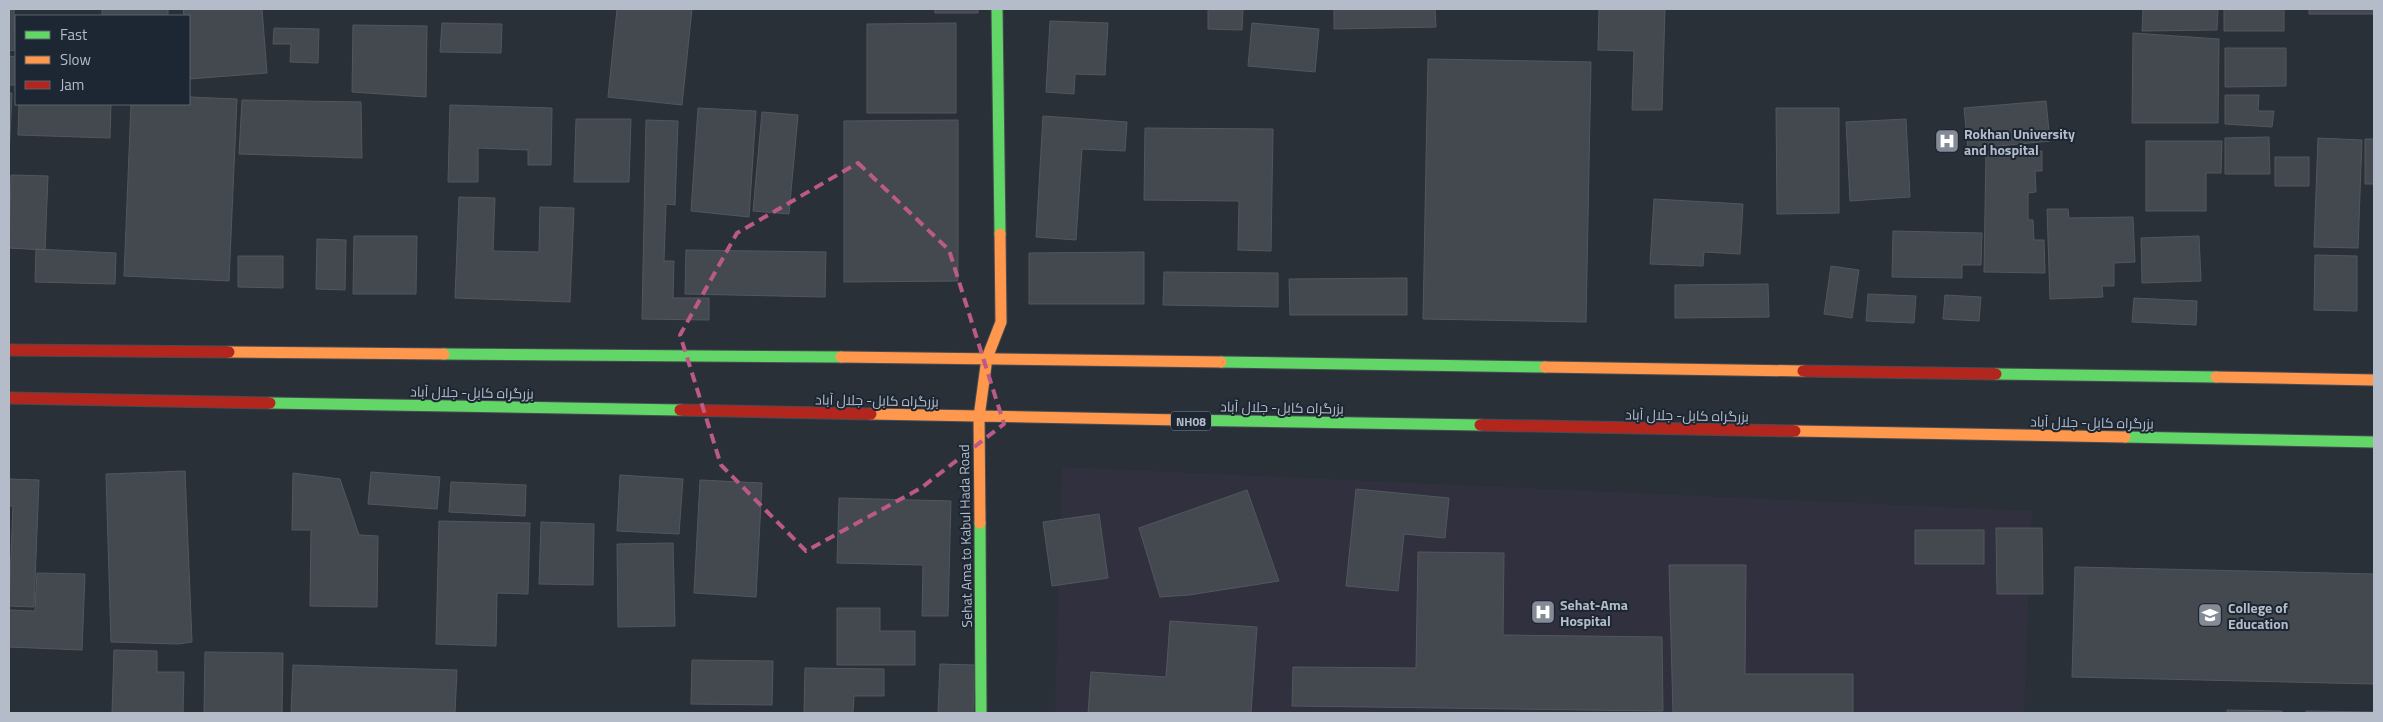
<svg xmlns="http://www.w3.org/2000/svg" width="2383" height="722" viewBox="0 0 2383 722" font-family="'Titillium Web',Cairo,sans-serif">
<style>
.medical{fill:#31303e}
.building{fill:#444950;stroke:#52575f}
.lines{fill:none;stroke-linecap:round;stroke-linejoin:round}
.fast-casing{stroke:#484c53;stroke-width:13}
.slow-casing{stroke:#484c53;stroke-width:13}
.jam-casing{stroke:#484c53;stroke-width:13}
.fast{stroke:#63d668;stroke-width:11}
.slow{stroke:#ff974d;stroke-width:11}
.jam{stroke:#b3261e;stroke-width:11}
.marked{fill:none;stroke:#bc5a87;stroke-width:4;stroke-dasharray:10 6;stroke-linejoin:round}
.labels{text-anchor:middle;dominant-baseline:central;stroke-width:4;stroke-linejoin:round;paint-order:stroke}
.shield{fill:#1d2633;stroke:#878f9c;stroke-width:1}
.shield-label{font-size:12px;font-weight:bold;fill:#b4bcc9}
.poi-label{font-size:14px;font-weight:bold;fill:#b4bcc9;stroke:#1d2633;text-anchor:start}
.street-label{font-size:14px;fill:#b4bcc9;stroke:#1d2633}
</style>
<rect width="100%" height="100%" fill="#2a3038"/>
<path class="medical" d="M1062,467L2032,511L2024,713H1055Z"/>
<path class="building" d="M9,9H14L15,50L9,51Z
M102,9H168V16H102Z
M183,9H262L267,73L189,79V16H184Z
M617,9H692L682,105L608,97Z
M935,9H978V13H935Z
M1208,9H1243L1242,30L1208,29Z
M1334,9H1435L1436,27L1334,29Z
M1599,9H1665L1662,110H1632L1634,51L1598,50Z
M2143,9H2218L2217,30L2142,31Z
M2224,9H2284V31H2224Z
M2309,9H2374V14H2309Z
M1050,21L1108,23L1105,75L1075,74L1074,94L1046,92Z
M442,23L502,24L501,53L440,52Z
M956,23V113H867V24Z
M1252,23L1319,29L1315,72L1248,66Z
M353,25L427,26L426,97L352,92Z
M274,28L319,29L318,63L290,62L291,44H273Z
M2133,33L2219,39L2218,123H2132Z
M2225,48H2286V86L2225,87Z
M9,56L16,57V85H9Z
M1428,59L1591,62L1586,322L1423,319Z
M9,93H12L9,157Z
M2225,95H2259L2258,111H2274L2272,127L2225,124Z
M189,97L237,99L229,281L124,276L131,104H189Z
M242,100L361,102L362,158L239,154Z
M2046,101L2050,141L1968,149L1964,108Z
M19,104H111L110,138L18,135Z
M450,105L552,108L551,165H528V150L478,148V182H448Z
M698,108L756,111L749,217L691,211Z
M1776,108H1839V213L1777,214Z
M762,112L798,115L789,214L753,211Z
M1043,116L1127,122L1125,151L1082,149L1076,240L1036,237Z
M576,119H631L629,182H574Z
M1906,119L1910,197L1850,201L1846,122Z
M646,120L678,121L675,205L666,204L664,261H674L673,298H709V320L642,319Z
M958,120V281L844,282V121Z
M1145,128L1273,129L1271,251L1238,250L1239,201L1144,200Z
M2269,137L2270,174H2225V138Z
M2318,138L2362,140L2358,248L2314,247Z
M2365,139H2374V184H2365Z
M2146,141H2222L2221,173H2206V211H2146Z
M1986,151H2042V171H2035L2036,192L2028,193V220H2033L2034,240H2044L2045,273L1984,272Z
M2275,157H2309V186H2275Z
M11,175L48,176L45,250L9,248Z
M459,197L495,198L493,251L539,252L540,207L574,208L570,302L455,298Z
M1654,199L1743,204L1740,254L1704,252L1703,266L1650,264Z
M2047,209H2068L2069,218L2133,217L2135,262L2114,263V286H2102L2103,297L2050,299Z
M1893,231L1982,233L1981,265H1962V278L1892,277Z
M354,236H417L416,294H353Z
M2199,236L2201,281L2142,283L2141,238Z
M317,239L346,240L345,290L316,289Z
M36,249L116,253L115,284L35,282Z
M686,250L826,252L825,297L685,294Z
M1144,252V304H1029V253Z
M2315,255L2357,256V311L2314,310Z
M238,256H283V288L238,287Z
M1831,266L1859,270L1852,318L1824,314Z
M1164,272L1278,273V307L1163,305Z
M1407,278V315H1290L1289,279Z
M1768,284L1769,317L1675,318V285Z
M1868,294L1916,296L1914,323L1866,321Z
M1945,295L1981,297L1979,321L1943,319Z
M2134,298L2197,301L2196,325L2132,322Z
M185,471L192,642L178,644L111,642L106,474Z
M371,472L440,477L437,509L368,504Z
M293,473L340,479L359,535L378,536L377,607L310,606L311,530H292Z
M620,475L683,479L679,534L617,531Z
M9,479L39,480L34,607L9,606L13,506H9Z
M700,480L762,483L756,597L694,593Z
M451,482L526,485L525,516L449,512Z
M1356,489L1449,498L1445,538L1404,534L1398,591L1346,586Z
M1247,490L1279,581L1189,595L1160,597L1139,528Z
M839,498L951,501L948,616H922L923,565L837,563Z
M1099,514L1108,578L1052,586L1043,522Z
M439,521L530,523L528,594L497,593L496,646L436,644Z
M541,522L594,524L593,585L539,584Z
M1996,528H2042L2043,594H1997Z
M1915,530H1984V564H1915Z
M673,543L675,626L618,627L617,544Z
M1418,552L1504,553L1503,635L1662,637L1663,711L1292,706L1293,667L1416,668Z
M1669,565H1746L1745,674H1853V713H1673Z
M2075,567L2374,574V684L2072,677Z
M37,573L85,574L82,650L9,647V610L35,611Z
M837,608H880V631H915V665H837Z
M1170,621L1257,627L1251,713H1088L1091,672L1166,677Z
M114,650L157,651V672H184L183,713H112Z
M205,652L283,653L282,713H204Z
M692,660L773,661L772,705L691,704Z
M940,664L975,665L973,713H938Z
M293,665L457,670L455,713H291Z
M805,668L884,669V696H854L853,713H804Z
M2227,710L2282,711V713H2227Z
M2306,711L2374,712V713H2306Z"/>
<g class="lines">
<defs>
<path id="fast" d="M997,9L1000,234
M444,354L841,357
M1221,362L1545,367
M1996,374L2216,377
M270,403L680,410
M1180,420L1480,425
M2125,437L2374,442
M980,523L981,713"/>
<path id="slow" d="M229,352L444,354
M841,357L1221,362
M1545,367L1803,371
M2216,377L2374,380
M871,414L1180,420
M1795,431L2125,437
M980,523L979,417L987,358L1001,322L1000,234"/>
<path id="jam" d="M9,350L229,352
M1803,371L1996,374
M9,398L270,403
M680,410L871,414
M1480,425L1795,431"/>
</defs>
<use href="#fast" class="fast-casing"/>
<use href="#slow" class="slow-casing"/>
<use href="#jam" class="jam-casing"/>
<use href="#fast" class="fast"/>
<use href="#slow" class="slow"/>
<use href="#jam" class="jam"/>
</g>
<path class="marked" d="M858,163L949,250L1004,424L921,488L806,551L721,465L680,335L737,233Z"/>
<defs>
<symbol id="hospital-square" viewBox="-11 -11 22 22"><rect x="-9" y="-9" width="18" height="18" rx="4" fill="#848b96" stroke="#1d2633"/><path d="M-5-5h3v3.5h4V-5h3V5h-3V1.5h-4V5h-3Z" fill="#fff"/></symbol>
<symbol id="university-square" viewBox="-11 -11 22 22"><rect x="-9" y="-9" width="18" height="18" rx="4" fill="#848b96" stroke="#1d2633"/><path d="M0-5L7-2L0 1L-7-2ZM-4 1L0 2.5L4 1V4Q0 6-4 4Z" fill="#fff"/></symbol>
</defs>
<g fill-rule="evenodd">
<use href="#hospital-square" x="1933" y="127" width="28" height="28"/>
<use href="#hospital-square" x="1529" y="598" width="28" height="28"/>
<use href="#university-square" x="2196" y="601" width="28" height="28"/>
</g>
<g class="labels">
<rect class="shield" x="1171" y="411.5" width="40" height="19" rx="4"/>
<g class="shield-label">
<text x="1191" y="421">NH08</text>
</g>
<g class="poi-label">
<text x="1964" y="133">Rokhan University<tspan x="1964" dy="16">and hospital</tspan></text>
<text x="1560" y="604">Sehat-Ama<tspan x="1560" dy="16">Hospital</tspan></text>
<text x="2228" y="607">College of<tspan x="2228" dy="16">Education</tspan></text>
</g>
<g class="street-label">
<text transform="translate(472 392) rotate(1)">بزرگراه کابل- جلال آباد</text>
<text transform="translate(877 400) rotate(1)">بزرگراه کابل- جلال آباد</text>
<text transform="translate(1282 407) rotate(1)">بزرگراه کابل- جلال آباد</text>
<text transform="translate(1687 415) rotate(1)">بزرگراه کابل- جلال آباد</text>
<text transform="translate(2092 422) rotate(1)">بزرگراه کابل- جلال آباد</text>
<text transform="translate(965 536) rotate(-91)">Sehat Ama to Kabul Hada Road</text>
</g>
</g>
<rect width="2383" height="722" fill="none" stroke="#b4bcc9" stroke-width="20"/>
<rect x="15" y="15" width="175" height="90" fill="#1d2633" stroke="#59626f"/>
<rect x="25" y="31" width="25" height="8" fill="#63d668" stroke="#59626f"/>
<text x="60" y="40" font-size="15" fill="#b4bcc9">Fast</text>
<rect x="25" y="56" width="25" height="8" fill="#ff974d" stroke="#59626f"/>
<text x="60" y="65" font-size="15" fill="#b4bcc9">Slow</text>
<rect x="25" y="81" width="25" height="8" fill="#b3261e" stroke="#59626f"/>
<text x="60" y="90" font-size="15" fill="#b4bcc9">Jam</text>
</svg>
